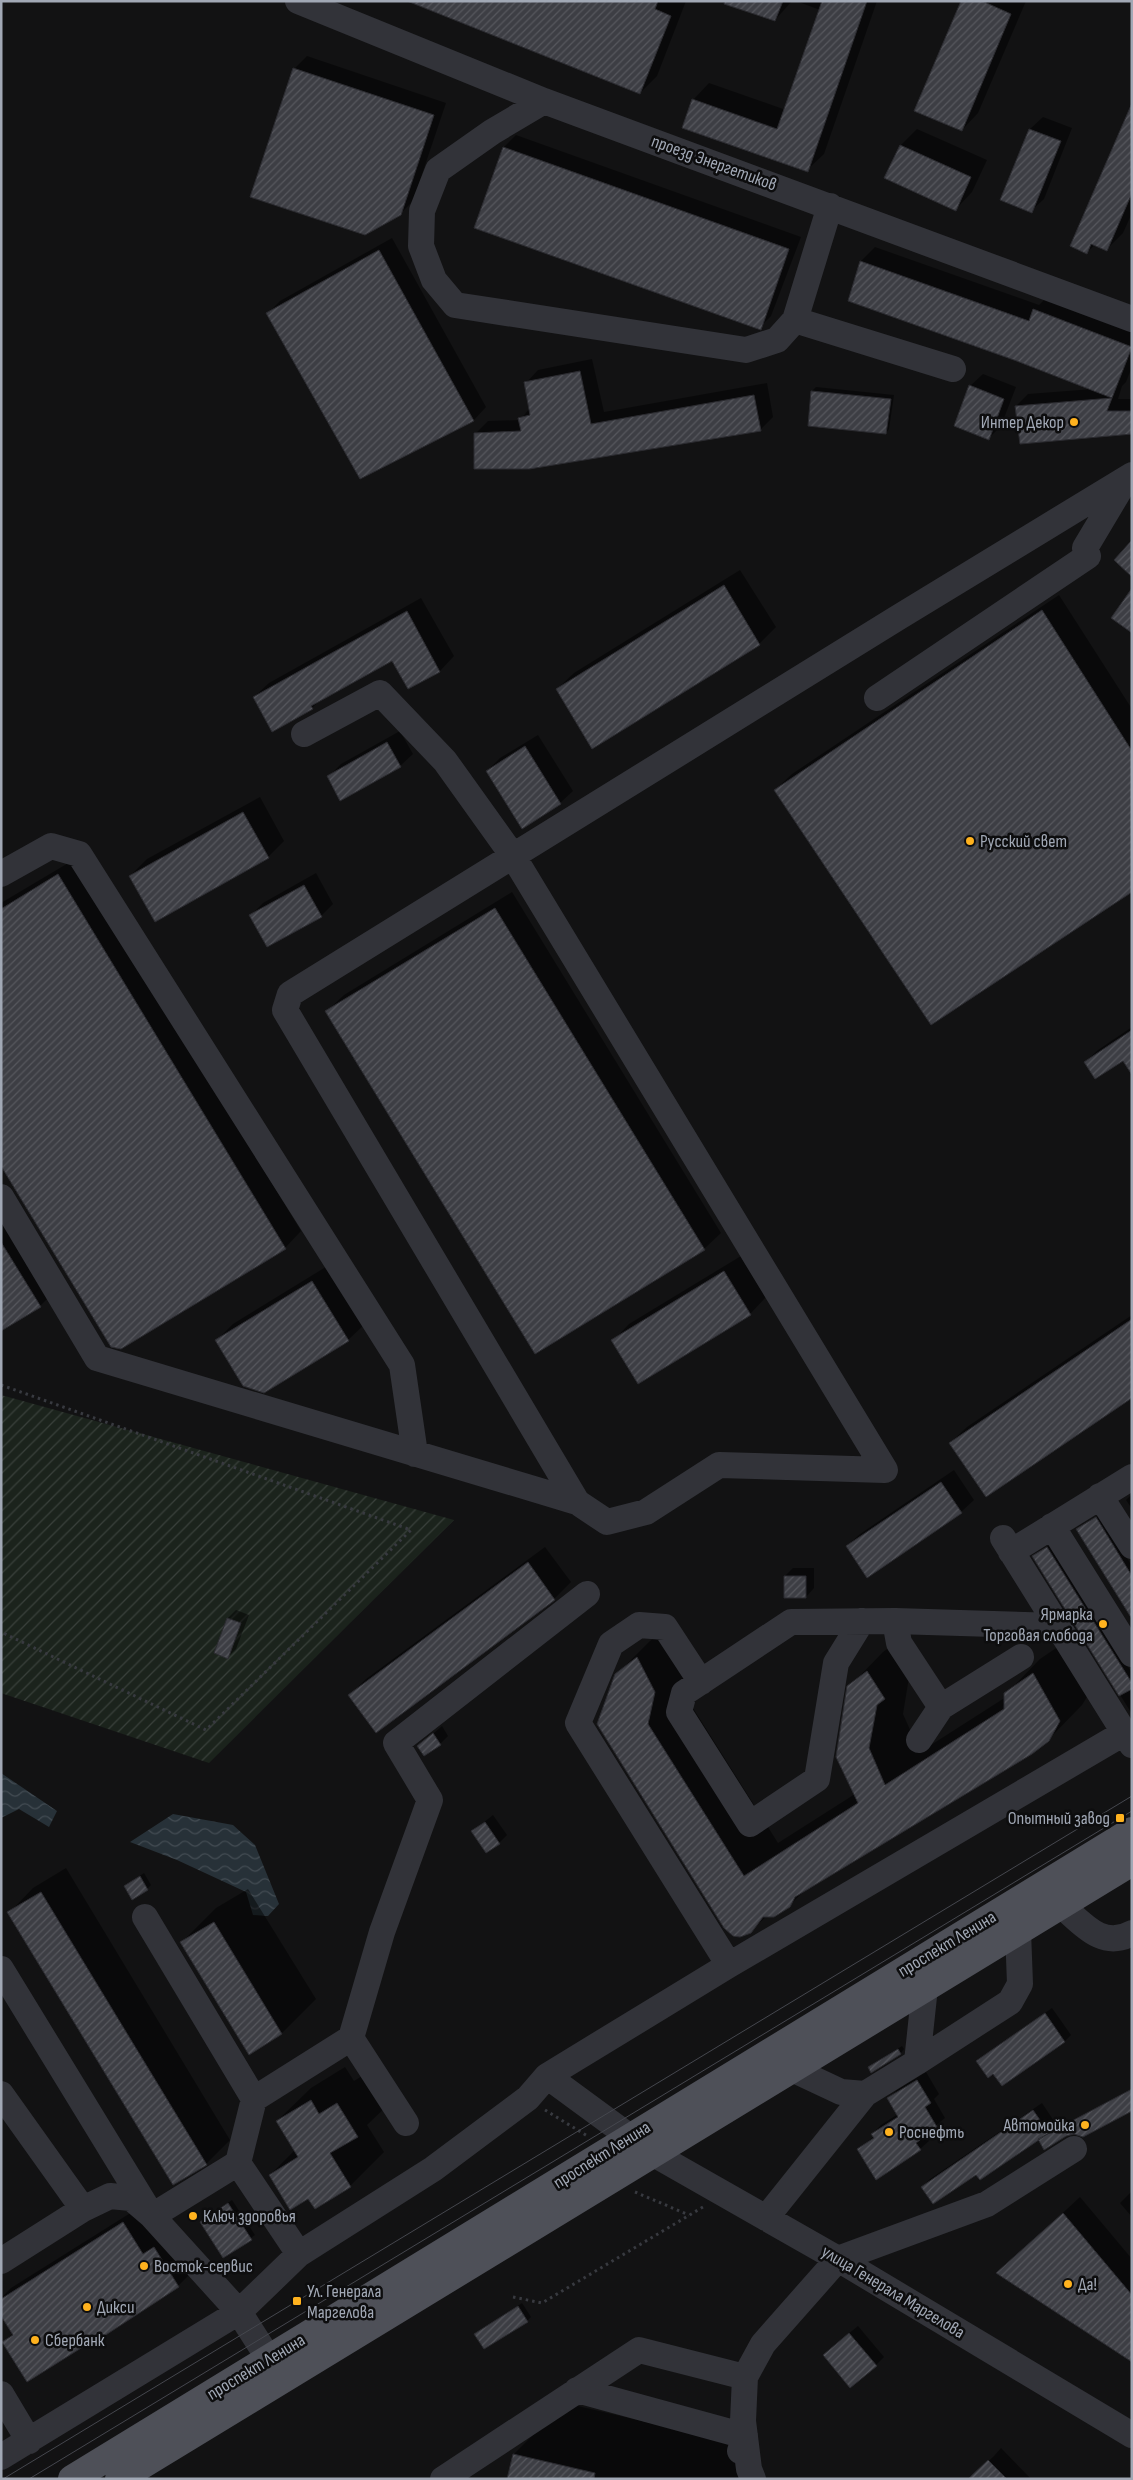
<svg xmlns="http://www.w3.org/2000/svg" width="1133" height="2480" viewBox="0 0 1133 2480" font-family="'Sofia Sans Condensed',sans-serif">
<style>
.garden{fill:url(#garden-furrows)}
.water{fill:url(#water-waves)}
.shadow{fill:#0007}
.building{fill:url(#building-hatch);stroke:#2b2b30}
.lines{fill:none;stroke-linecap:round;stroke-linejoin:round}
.path{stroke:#383a40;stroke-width:3;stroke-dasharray:2.5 4;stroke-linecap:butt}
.minor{stroke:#323339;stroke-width:26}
.major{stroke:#4e5058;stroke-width:28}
.tram{stroke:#45474e;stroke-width:1}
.poi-dot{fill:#ffb21e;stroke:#0d0d0e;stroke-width:2}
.labels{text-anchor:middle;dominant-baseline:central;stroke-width:5;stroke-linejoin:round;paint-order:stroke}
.street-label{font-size:18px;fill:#a1a8b5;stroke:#0d0d0e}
.poi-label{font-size:18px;fill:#a1a8b5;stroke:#0d0d0e;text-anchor:start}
</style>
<defs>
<pattern id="garden-furrows" width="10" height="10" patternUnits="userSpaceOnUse" patternTransform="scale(1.25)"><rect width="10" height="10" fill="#1b231c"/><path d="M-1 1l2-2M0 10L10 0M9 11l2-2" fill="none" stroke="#39403b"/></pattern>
<pattern id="water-waves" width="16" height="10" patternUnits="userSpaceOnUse" patternTransform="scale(1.25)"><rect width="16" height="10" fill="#273138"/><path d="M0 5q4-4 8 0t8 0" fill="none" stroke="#434c53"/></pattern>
<pattern id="building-hatch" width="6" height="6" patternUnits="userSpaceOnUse" patternTransform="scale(1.25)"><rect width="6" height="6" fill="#3d3e44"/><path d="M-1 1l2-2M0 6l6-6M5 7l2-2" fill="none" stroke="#56575d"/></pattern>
</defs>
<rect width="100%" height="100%" fill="#121213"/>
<path class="garden" d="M1,1395L454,1520L209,1763L1,1693Z"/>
<path class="water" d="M1,1773L57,1811L49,1827L19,1809L1,1818Z
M173,1814L233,1825L255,1845L279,1904L268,1916L253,1915L246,1892L177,1860L130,1842Z"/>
<path class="shadow" d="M407,1H686L657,76L640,93Z
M722,1H792L775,20Z
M796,1H877L824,154L807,170L693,100L709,83L786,110L820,10Z
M962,1H1026L978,113L962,130Z
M307,56L446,103L413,201L400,214L294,69Z
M1132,106V213L1123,233L1106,250L1095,245L1087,252Z
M1043,117L1072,128L1044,199L1031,211L1002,200L1030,129Z
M917,129L987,160L972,192L956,209L901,145Z
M516,135L801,237L771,316L758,329L475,227L504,147Z
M392,238L486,407L474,420L361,478L268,313L280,301Z
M875,247L1039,305L1049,295L1132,328V367L1126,382L1122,386L1118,399H1132V432L1016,406L1028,394L1093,389L850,300L861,261Z
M592,359L604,412L767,383L773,417L760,430L476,433L488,421L520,420L530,408L526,383L538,370Z
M983,374L1016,387L1001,426L989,438L970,386Z
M816,387L894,395L889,429L886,433L810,425L812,391Z
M740,570L776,627L759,644L593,747L557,689L574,673Z
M1059,595L1132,709V890L775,790L792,774Z
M421,598L454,656L440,671L409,688L393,659L321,699L312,708L254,697L269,683Z
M400,731L413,754L400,766L328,777L341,764Z
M538,735L573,791L560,803L487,771L500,758Z
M260,797L284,841L268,857L130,876L147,859Z
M75,859L301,1231L285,1248L1,1164V903Z
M316,873L333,904L321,916L251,915L263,903Z
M512,892L721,1233L704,1249L327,1011L344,995Z
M1132,1027V1062L1123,1059L1085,1062L1098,1050Z
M1,1200L56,1290L40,1306L1,1330Z
M741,1256L766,1297L750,1314L613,1341L629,1324Z
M329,1265L365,1324L348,1340L216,1341L233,1324Z
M1132,1315V1397L950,1443L967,1427Z
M954,1470L974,1500L961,1512L847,1546L860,1534Z
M1132,1494V1509L1126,1500Z
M1100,1515L1132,1566V1617L1081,1526Z
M1051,1544L1132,1673V1714L1034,1557Z
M545,1547L571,1582L554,1599L376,1731L350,1695L366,1679Z
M793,1568H814V1588L806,1597L785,1576Z
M236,1610L249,1615L236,1649L228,1657L215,1653L228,1618Z
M672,1624L688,1657L681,1689L778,1843L855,1794L849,1687L883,1652L902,1638L910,1671L903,1714L920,1752L1006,1697V1694L1040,1659L1068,1640L1093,1687L1082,1705L1048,1740L806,1889L789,1906L767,1916L746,1935L616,1675L650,1641Z
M442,1726L448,1736L440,1744L419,1746Z
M493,1815L507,1835L499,1843L473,1831Z
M66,1868L230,2140L206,2164L9,1913L33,1888Z
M144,1873L151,1885L147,1889L125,1886Z
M248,1889L316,1999L282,2033L249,2053L182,1942L216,1908Z
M1052,2008L1071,2035L1065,2041L1002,2084L993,2073L977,2061Z
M902,2046L904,2049L901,2053L872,2071L870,2067L873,2064Z
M345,2067L354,2081L372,2070L391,2102L367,2125L384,2152L350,2186L308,2197L270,2175L295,2150L277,2121L311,2088Z
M926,2072L939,2094L934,2099L945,2118L924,2135L929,2141L920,2149L859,2150L874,2136L872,2134L881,2125L898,2114L888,2099L897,2090Z
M1132,2089V2109L1074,2133L1039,2138L977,2173L922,2187L930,2179L1042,2103L1056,2124L1045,2135Z
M1132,2191V2217L1120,2203Z
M1080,2197L1132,2259V2360L998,2273Z
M232,2200L255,2235L224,2257L201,2222Z
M140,2207L194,2270L178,2286L97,2336L4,2342L13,2333L1,2314V2298L11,2288Z
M522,2303L531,2317L527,2321L476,2334Z
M858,2326L884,2357L876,2365L832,2347Z
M565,2403L753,2447L746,2479H508L514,2454Z
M1001,2448L1031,2479H970L994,2456Z"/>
<path class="building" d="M407,1H658L655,9L671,16L640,94Z
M725,1H783L775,21L724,4Z
M822,1H867L808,172L682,128L692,99L777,129Z
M961,1H982L1011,14L962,131L914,111Z
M293,68L434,115L401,215L365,235L250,197Z
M1132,103V193L1107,251L1091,244L1087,254L1070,246Z
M1029,129L1061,141L1032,213L1000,200Z
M900,145L971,177L956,211L884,178Z
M503,147L789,249L761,330L474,228Z
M379,250L474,421L360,479L266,313Z
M860,261L1029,321L1033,309L1132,347L1112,398L1014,360L848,301Z
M580,371L591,424L754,395L761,431L529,469H474V433L521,431L518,418L530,415L524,382Z
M969,385L1004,399L989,440L954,426Z
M811,391L891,399L886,434L808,426Z
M1112,398L1107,411H1132V434L1020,444L1015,406Z
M1132,540V577L1114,560Z
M724,585L760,645L592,749L556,689Z
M1132,588V633L1111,618Z
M1042,610L1132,751V892L931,1025L774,790Z
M407,611L440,672L408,689L392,661L311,706L313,709L272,732L253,697Z
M387,742L401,767L340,801L327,776Z
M525,746L561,804L522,829L486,771Z
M243,812L269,858L155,922L129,876Z
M58,874L286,1249L121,1349L111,1347L1,1166V909Z
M304,885L322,917L267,947L249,915Z
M495,908L705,1250L535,1354L325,1011Z
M1132,1030V1075L1123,1061L1095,1079L1084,1062Z
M1,1242L41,1307L1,1331Z
M724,1271L751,1315L638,1384L611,1340Z
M312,1281L349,1341L264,1393L243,1386L215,1340Z
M1132,1319V1398L986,1497L949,1443Z
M941,1482L962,1513L867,1578L846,1546Z
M1096,1517L1132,1576V1619L1076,1529Z
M1047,1547L1132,1683V1689L1119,1696L1032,1556Z
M528,1562L555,1600L376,1733L348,1695Z
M784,1576H806V1598H784Z
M227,1618L241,1623L228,1659L214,1653Z
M637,1657L655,1692L648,1724L744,1876L858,1803L836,1757L847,1686L867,1671L885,1699L877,1705L869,1748L885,1785L1004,1709V1693L1033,1673L1060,1721L1049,1741L1032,1754L795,1897L790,1907L774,1917H763L751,1933L740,1937L733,1936L724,1928L597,1724L615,1674Z
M433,1733L441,1745L424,1756L417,1746Z
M485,1822L500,1844L486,1853L471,1831Z
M140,1876L148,1890L132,1900L124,1886Z
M41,1892L207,2165L173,2185L7,1912Z
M214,1922L282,2034L249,2055L180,1942Z
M1045,2013L1065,2042L1002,2086L993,2074L988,2078L976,2061Z
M898,2049L901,2054L871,2073L868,2067Z
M917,2080L931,2103L925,2107L937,2127L916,2143L921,2150L876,2180L857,2149L874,2138L871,2134L898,2117L887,2098Z
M1132,2089V2111L1083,2137L1074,2134L1066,2136L1044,2150L1038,2139Z
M311,2100L319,2114L337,2103L358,2137L330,2153L351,2187L315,2209L308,2199L290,2210L269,2175L298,2157L276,2121Z
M1033,2110L1049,2133L980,2180L976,2175L933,2204L921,2187Z
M228,2203L252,2240L223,2258L200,2222Z
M1063,2213L1132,2295V2362L996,2273Z
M123,2222L143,2254L154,2247L179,2287L98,2340L97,2338L27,2382L2,2342L13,2335L1,2316V2299Z
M518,2306L528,2322L484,2349L474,2334Z
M849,2333L877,2366L850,2388L823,2355Z
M513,2454L595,2473L594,2479H507Z
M988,2460L1007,2479H968Z"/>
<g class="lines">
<path class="path" d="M1,1385L411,1530L206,1730L1,1632
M545,2110L589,2137
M635,2192L689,2215
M513,2297L542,2303L703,2207"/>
<path class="minor" d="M298,1L544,101L1132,319
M544,101L492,132L438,170L422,211L421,246L434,280L455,305L746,350L777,340L795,320L830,206
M795,320L953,369
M877,698L1088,556L1085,548L1125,481
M304,734L380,693L445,761L513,856L885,1470L719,1465L646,1512L607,1522L577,1502L285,1010L290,994L899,617L1132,475
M1,874L51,846L79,854L402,1365L415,1454
M1,1197L97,1358L577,1502
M1100,1496L1132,1546
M1052,1526L1132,1654
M1003,1538L1132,1745
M1011,1552L1132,1477
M862,1621L836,1663L817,1779L750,1824L679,1712L684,1693L791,1622L895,1621L1058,1626
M895,1621L899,1643L941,1707L1021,1657
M701,1682L665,1627L639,1625L611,1644L578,1723L729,1965
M919,1740L941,1707
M1061,1905C1082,1923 1102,1950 1132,1933
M145,1917L254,2099
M1,1969L152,2216L238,2163
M351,2038L382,1932L430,1800L396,1743L587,1594
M917,2062L1010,2002L1020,1984L1018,1931
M792,2069L841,2092L865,2094L917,2062L925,1987
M547,2076L630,2137
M1,2094L83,2209L110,2196L131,2198L152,2216L239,2312L269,2359
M652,2153L838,2259L1132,2435
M766,2218L865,2094
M299,2254L238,2163L254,2099L351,2038L406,2123
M1,2261L83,2209
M577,2390L745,2436L740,2451
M1,2394L29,2441
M1,2457L239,2312L299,2254L433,2169L528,2098L547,2076L729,1965L1124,1733
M443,2479L639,2350L745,2377
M753,2479L749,2469L743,2421L745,2377L763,2344L838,2259L987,2204L1074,2149"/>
<path class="major" d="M72,2479L1132,1831
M119,2479L1132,1862"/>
<path class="tram" d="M3,2479L1132,1796
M29,2479L1132,1811"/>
</g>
<g class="poi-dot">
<circle cx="1074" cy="422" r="5"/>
<circle cx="970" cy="841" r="5"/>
<circle cx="1103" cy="1624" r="5"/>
<rect x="1115" y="1813" width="10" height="10" rx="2.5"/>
<circle cx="1085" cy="2125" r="5"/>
<circle cx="889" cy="2132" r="5"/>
<circle cx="193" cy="2216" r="5"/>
<circle cx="144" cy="2266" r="5"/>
<circle cx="1068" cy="2284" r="5"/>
<rect x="292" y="2296" width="10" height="10" rx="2.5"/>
<circle cx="87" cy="2307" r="5"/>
<circle cx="35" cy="2340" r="5"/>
</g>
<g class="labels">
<g class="street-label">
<text transform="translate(714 163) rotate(20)">проезд Энергетиков</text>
<text transform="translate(947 1944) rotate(-31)">проспект Ленина</text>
<text transform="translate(602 2155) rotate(-32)">проспект Ленина</text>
<text transform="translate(893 2292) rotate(31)">улица Генерала Маргелова</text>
<text transform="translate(256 2367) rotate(-31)">проспект Ленина</text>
</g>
<g class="poi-label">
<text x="1064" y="422" text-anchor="end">Интер Декор</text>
<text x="980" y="841">Русский свет</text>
<text x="1093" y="1614" text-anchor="end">Ярмарка<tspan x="1093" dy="21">Торговая слобода</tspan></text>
<text x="1110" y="1818" text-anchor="end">Опытный завод</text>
<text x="1075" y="2125" text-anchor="end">Автомойка</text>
<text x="899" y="2132">Роснефть</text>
<text x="203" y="2216">Ключ здоровья</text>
<text x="154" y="2266">Восток-сервис</text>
<text x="1078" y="2284">Да!</text>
<text x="307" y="2291">Ул. Генерала<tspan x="307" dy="21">Маргелова</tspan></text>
<text x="97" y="2307">Дикси</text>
<text x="45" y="2340">Сбербанк</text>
</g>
</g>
<rect width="1133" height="2480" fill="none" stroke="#a1a8b5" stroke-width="5"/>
</svg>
